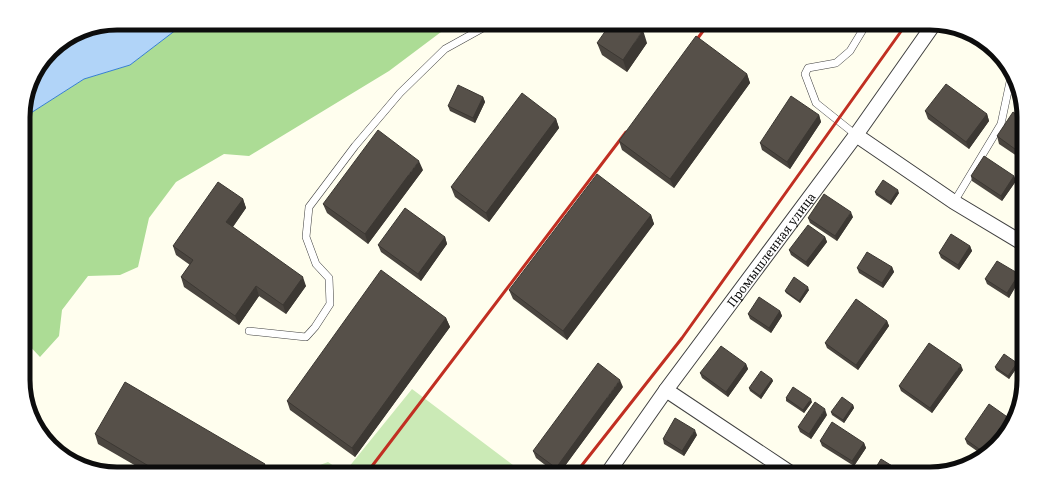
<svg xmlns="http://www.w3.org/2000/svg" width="1047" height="497" viewBox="0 0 1047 497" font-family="'Noto Serif',serif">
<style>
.green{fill:#cbeab6}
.forest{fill:#acdc95}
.water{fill:#b1d4f8;stroke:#367fd1}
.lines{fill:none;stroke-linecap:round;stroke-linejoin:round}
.lane-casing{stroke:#404040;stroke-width:8}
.street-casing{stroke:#404040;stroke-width:16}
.lane{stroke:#fff;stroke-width:7}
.street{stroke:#fff;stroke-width:14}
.rail{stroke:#c12f22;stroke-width:3}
.wall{fill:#4a453f}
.shaded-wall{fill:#3c3833}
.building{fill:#565049;stroke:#3c3833}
.labels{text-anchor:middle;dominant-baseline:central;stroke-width:4;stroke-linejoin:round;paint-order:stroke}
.street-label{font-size:12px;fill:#0d0d0d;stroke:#fff}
.rim{fill:none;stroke:#0d0d0d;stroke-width:5}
</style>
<rect width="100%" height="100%" fill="#fffeee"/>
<path class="green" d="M412,389L525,474H296L328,462L344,473Z"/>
<path class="forest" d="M185,23H453L389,71L249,156L224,154L176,182L149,218L138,267L120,275L88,276L62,310L59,336L40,357L24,340L23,118L84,79L130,65Z"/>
<path class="water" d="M117,23H185L130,65L84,79L23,118V111L33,76L55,47L81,30Z"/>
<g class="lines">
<defs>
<path id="lane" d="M1009,88L1019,96
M856,135L816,103L805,74L808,68L836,63L850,51L867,23
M954,202L1001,124L1011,77
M249,331L306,337L315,327L330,304L329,278L316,264L306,237L309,207L355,146L400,93L445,49L492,23"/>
<g id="street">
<path d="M856,135L954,202L1024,244"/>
<path d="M666,390L792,474"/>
<path id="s1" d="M607,474L666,390L856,135L934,24"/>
</g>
</defs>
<use href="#lane" class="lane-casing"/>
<use href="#street" class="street-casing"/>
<use href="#lane" class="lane"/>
<use href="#street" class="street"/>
<path class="rail" d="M692,46L709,23
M366,474L626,132
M575,474L682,338L907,23"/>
</g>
<path class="wall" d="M597,43H647L627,72L602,55Z
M747,74L750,83L674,188L622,150L619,141Z
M483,97L485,102L475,123L450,111L448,106Z
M925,111L987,114L989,121L969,149L928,119Z
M819,115L821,122L790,169L762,150L760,143Z
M556,119L559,128L489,222L455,197L451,187Z
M1023,119V160L999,144L997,136Z
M423,170L368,244L327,213L323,204Z
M971,176H1014L1016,181L1002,201L972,181Z
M875,192L899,193L891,205L876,195Z
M243,199L246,208L233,227L306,286L286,314L259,296L239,325L184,287L181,277L190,265L176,255L173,246Z
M651,215L654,224L567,340L513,299L509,290Z
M853,217L837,241L810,223L808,218Z
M445,237L447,244L421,281L381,252L378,245Z
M825,237L827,242L808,267L791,255L789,250Z
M970,246L972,251L959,270L941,258L939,253Z
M892,267L894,272L883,288L859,273L857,268Z
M1019,274L1020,279L1009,298L987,284L985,279Z
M809,290L800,303L786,293L785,291Z
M780,311L782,316L771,333L750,319L748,314Z
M446,318L450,327L355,457L290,410L287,401Z
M887,321L889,326L858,370L827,348L825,343Z
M746,364L748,369L728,397L702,378L700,373Z
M1018,366L1009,379L996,370L995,367Z
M963,370L932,413L901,391L899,386Z
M772,379L773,381L761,399L750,391L749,388Z
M623,387L559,474H557L536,458L533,451Z
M786,398L812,402L804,413L786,401Z
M853,405L854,408L844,423L832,415L831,412Z
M827,415L811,439L800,432L798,427Z
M1013,421L984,456L967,444L965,439Z
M95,434L268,473L267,474H150L98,444Z
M697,435L684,456L664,444L663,439Z
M820,441L864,443L866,448L854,466L822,446Z"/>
<path class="shaded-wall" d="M643,30L647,43L627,72L623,60Z
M747,74L750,83L674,188L670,179Z
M483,97L485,102L475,123L473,118Z
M987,114L989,121L969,149L966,142Z
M819,115L821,122L790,169L787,162Z
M556,119L559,128L489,222L486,213Z
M419,161L423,170L368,244L365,234Z
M1014,176L1016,181L1002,201L1001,196Z
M898,190L899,193L891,205L890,202Z
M243,199L246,208L229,232L226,222Z
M851,212L853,217L837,241L835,236Z
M651,215L654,224L567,340L563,331Z
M445,237L447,244L421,281L418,274Z
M825,237L827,242L808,267L806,262Z
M970,246L972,251L959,270L958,265Z
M892,267L894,272L883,288L882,283Z
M1019,274L1020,279L1009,298L1007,293Z
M303,277L306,286L286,314L283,305Z
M256,286L259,296L239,325L235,316Z
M808,287L809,290L800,303L799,301Z
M780,311L782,316L771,333L769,328Z
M446,318L450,327L355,457L352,448Z
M887,321L889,326L858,370L856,365Z
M1017,363L1018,366L1009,379L1008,376Z
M746,364L748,369L728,397L726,392Z
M961,365L963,370L932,413L930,408Z
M772,379L773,381L761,399L760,396Z
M620,380L623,387L559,474H558L556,468Z
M811,399L812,402L804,413L803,410Z
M853,405L854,408L844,423L843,420Z
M825,409L827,415L811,439L809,434Z
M695,430L697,435L684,456L682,451Z
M864,443L866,448L854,466L852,461Z
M265,464L268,473L267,474H258Z"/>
<path class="building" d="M611,23H632L643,30L623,60L597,43Z
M696,36L747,74L670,179L619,141Z
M946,84L987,114L966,142L925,111Z
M458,85L483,97L473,118L448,106Z
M522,93L556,119L486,213L451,187Z
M791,96L819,115L787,162L760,143Z
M1013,112L1023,119V155L997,136Z
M378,130L419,161L365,234L323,204Z
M984,156L1014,176L1001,196L971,176Z
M597,174L651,215L563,331L509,290Z
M883,180L898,190L890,202L875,192Z
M218,182L243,199L226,222L303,277L283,305L256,286L235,316L181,277L193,260L173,246Z
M824,194L851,212L835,236L808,218Z
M405,208L445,237L418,274L378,245Z
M808,225L825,237L806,262L789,250Z
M951,234L970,246L958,265L939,253Z
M867,252L892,267L882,283L857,268Z
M997,261L1019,274L1007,293L985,279Z
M381,270L446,318L352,448L287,401Z
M794,277L808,287L799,301L785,291Z
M759,297L780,311L769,328L748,314Z
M856,299L887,321L856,365L825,343Z
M929,343L961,365L930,408L899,386Z
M721,346L746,364L726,392L700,373Z
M1004,354L1017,363L1008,376L995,367Z
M598,363L620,380L556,468L533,451Z
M761,371L772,379L760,396L749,388Z
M125,382L265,464L258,474H162L95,434Z
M793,387L811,399L803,410L786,398Z
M842,397L853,405L843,420L831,412Z
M815,402L825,409L809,434L798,427Z
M989,404L1013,421L986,454L965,439Z
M675,418L695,430L682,451L663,439Z
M832,422L864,443L852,461L820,441Z
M881,459L905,474H872Z"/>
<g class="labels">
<g class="street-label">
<text stroke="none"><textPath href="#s1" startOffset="278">Промышленная улица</textPath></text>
</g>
</g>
<path d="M0 0H1047V497H0ZM117 30H930A87 87 0 0 1 1017 117V380A87 87 0 0 1 930 467H117A87 87 0 0 1 30 380V117A87 87 0 0 1 117 30Z" fill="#fff" fill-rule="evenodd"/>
<path class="rim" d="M117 30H930A87 87 0 0 1 1017 117V380A87 87 0 0 1 930 467H117A87 87 0 0 1 30 380V117A87 87 0 0 1 117 30Z"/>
</svg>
